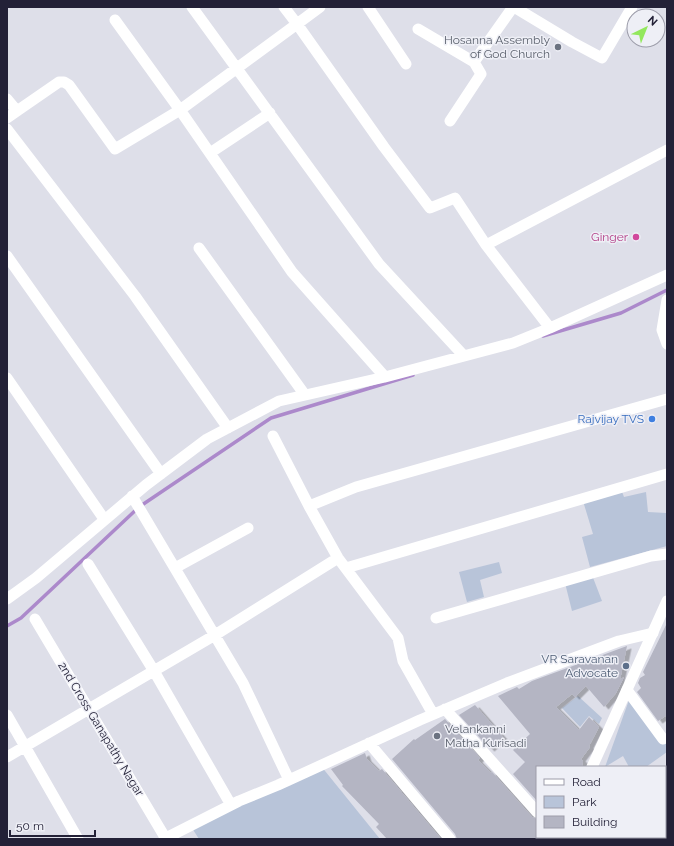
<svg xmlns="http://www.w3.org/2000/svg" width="674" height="846" viewBox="0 0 674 846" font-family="Raleway,sans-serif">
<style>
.green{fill:#b8c4d9}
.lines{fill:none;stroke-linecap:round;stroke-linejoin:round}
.stream{stroke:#ac89cb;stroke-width:3.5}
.building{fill:#b4b5c3;filter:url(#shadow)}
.minor{stroke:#fff;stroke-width:11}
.tertiary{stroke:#fff;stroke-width:11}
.worship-dot{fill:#6b7280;stroke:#eeeff6;stroke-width:1.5}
.hotel-dot{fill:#d1479c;stroke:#eeeff6;stroke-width:1.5}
.shop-dot{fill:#3f7fe0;stroke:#eeeff6;stroke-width:1.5}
.service-dot{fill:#5c6f8a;stroke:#eeeff6;stroke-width:1.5}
.labels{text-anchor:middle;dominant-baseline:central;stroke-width:3;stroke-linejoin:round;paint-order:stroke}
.worship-label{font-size:12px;fill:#5b616d;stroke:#eeeff6;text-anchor:end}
.hotel-label{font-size:12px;fill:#b23c85;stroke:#eeeff6;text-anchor:end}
.shop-label{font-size:12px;fill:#366cbe;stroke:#eeeff6;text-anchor:end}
.service-label{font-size:12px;fill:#4e5e75;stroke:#eeeff6;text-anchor:end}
.street-label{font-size:12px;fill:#232137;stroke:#eeeff6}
</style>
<defs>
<filter id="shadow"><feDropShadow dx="4.5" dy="2.5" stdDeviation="0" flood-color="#0004"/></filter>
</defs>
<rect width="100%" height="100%" fill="#dedfe9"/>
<path class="green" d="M621,489L624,497L646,492L648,512L666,513L667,546L590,567L582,537L593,534L583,501Z
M499,562L502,573L480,580L484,597L467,602L459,572Z
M592,575L602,601L572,611L565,583Z
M578,696L602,718L599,724L589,716L580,727L562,708Z
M632,699L667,745V752L646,767H629L623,756L605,767L629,700Z
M321,766L380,839H199L190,825Z"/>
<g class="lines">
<path class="stream" d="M543,336L621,313L667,290
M7,626L21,618L139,507L271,418L413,375"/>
</g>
<path class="building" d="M667,623V715L658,721L637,692L641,688L638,683L640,678L645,675L643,672Z
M627,646L620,680L624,677L616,693L604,707L586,686L575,697L572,694L556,707L579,730L589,717L599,727L589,746L590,747L581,759L583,761L582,767H537V801L513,774L525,762L513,750L530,734L498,696L517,687L519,689L532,681Z
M475,705L503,737L490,749L459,715Z
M445,719L480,758L478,760L491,773L492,772L532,817L537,819V839H457L455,834L392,759L414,739L415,740Z
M365,753L367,759L379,771L382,769L441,839H387L376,827L379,824L342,786L343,785L331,769Z"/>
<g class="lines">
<path class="minor" d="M192,7L379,264L464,356
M284,7L297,24L320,7
M368,7L406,64
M514,7L572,42L602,58L632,7
M115,20L180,110L297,24L384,147L430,208L455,198L486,245L550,328
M418,29L474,62
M7,99L17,111L7,118
M450,121L481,74L474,62L513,7
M7,129L135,296L228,428
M210,153L270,113
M486,245L667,150
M199,248L305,395
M7,256L161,474
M385,377L513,343L550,328L667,275
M7,378L104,519
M273,436L309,506L356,487L667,399
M132,496L243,683L289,780
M309,506L338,558L398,638L403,661L433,714
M88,564L154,671L231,805
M175,568L248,528
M346,568L667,474
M7,599L36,578L146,485L207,439L279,401L385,377L292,272L180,110L115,149L69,85L64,82H59L17,111
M436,618L651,556L667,554
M35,619L166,839
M627,690L663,739
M445,709L537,812
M7,715L78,839
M369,743L450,839
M7,757L215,635L338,558
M164,839L239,801L278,785L420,720L507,683L619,641L653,633"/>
<path class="tertiary" d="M667,300L662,330L667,344
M592,767L667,601
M560,839L561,837"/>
</g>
<g class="worship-dot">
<circle cx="558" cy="47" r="4"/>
<circle cx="437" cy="736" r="4"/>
</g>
<circle class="hotel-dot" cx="636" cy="237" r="4"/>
<circle class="shop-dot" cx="652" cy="419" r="4"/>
<circle class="service-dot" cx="626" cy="666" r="4"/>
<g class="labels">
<g class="worship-label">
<text x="550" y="40">Hosanna Assembly<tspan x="550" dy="14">of God Church</tspan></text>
<text x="445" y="729" text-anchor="start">Velankanni<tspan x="445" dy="14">Matha Kurisadi</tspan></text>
</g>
<g class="hotel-label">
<text x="628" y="237">Ginger</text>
</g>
<g class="shop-label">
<text x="644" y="419">Rajvijay TVS</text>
</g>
<g class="service-label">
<text x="618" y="659">VR Saravanan<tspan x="618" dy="14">Advocate</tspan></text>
</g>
<g class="street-label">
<text transform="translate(101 729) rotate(59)">2nd Cross Ganapathy Nagar</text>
</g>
</g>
<rect width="674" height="846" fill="none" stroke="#232137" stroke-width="16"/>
<rect x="536" y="766" width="130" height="72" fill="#eeeff6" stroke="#9d9daa"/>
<rect x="544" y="779" width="20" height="6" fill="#ffffff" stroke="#9d9daa"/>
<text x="572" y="786" font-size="12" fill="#232137">Road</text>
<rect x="544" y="796" width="20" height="12" fill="#b8c4d9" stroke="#9d9daa"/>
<text x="572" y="806" font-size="12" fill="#232137">Park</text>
<rect x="544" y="816" width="20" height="12" fill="#b4b5c3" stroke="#9d9daa"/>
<text x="572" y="826" font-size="12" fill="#232137">Building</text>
<g transform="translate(646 28) rotate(43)"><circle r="19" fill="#eeeff6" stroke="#9d9daa"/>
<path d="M0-3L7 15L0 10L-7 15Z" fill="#93e85d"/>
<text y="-6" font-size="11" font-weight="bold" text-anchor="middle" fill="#232137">N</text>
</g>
<path d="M10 830v6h85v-6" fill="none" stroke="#232137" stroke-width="2"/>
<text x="16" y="830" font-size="12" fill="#232137" stroke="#eeeff6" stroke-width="3" paint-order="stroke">50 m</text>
</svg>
